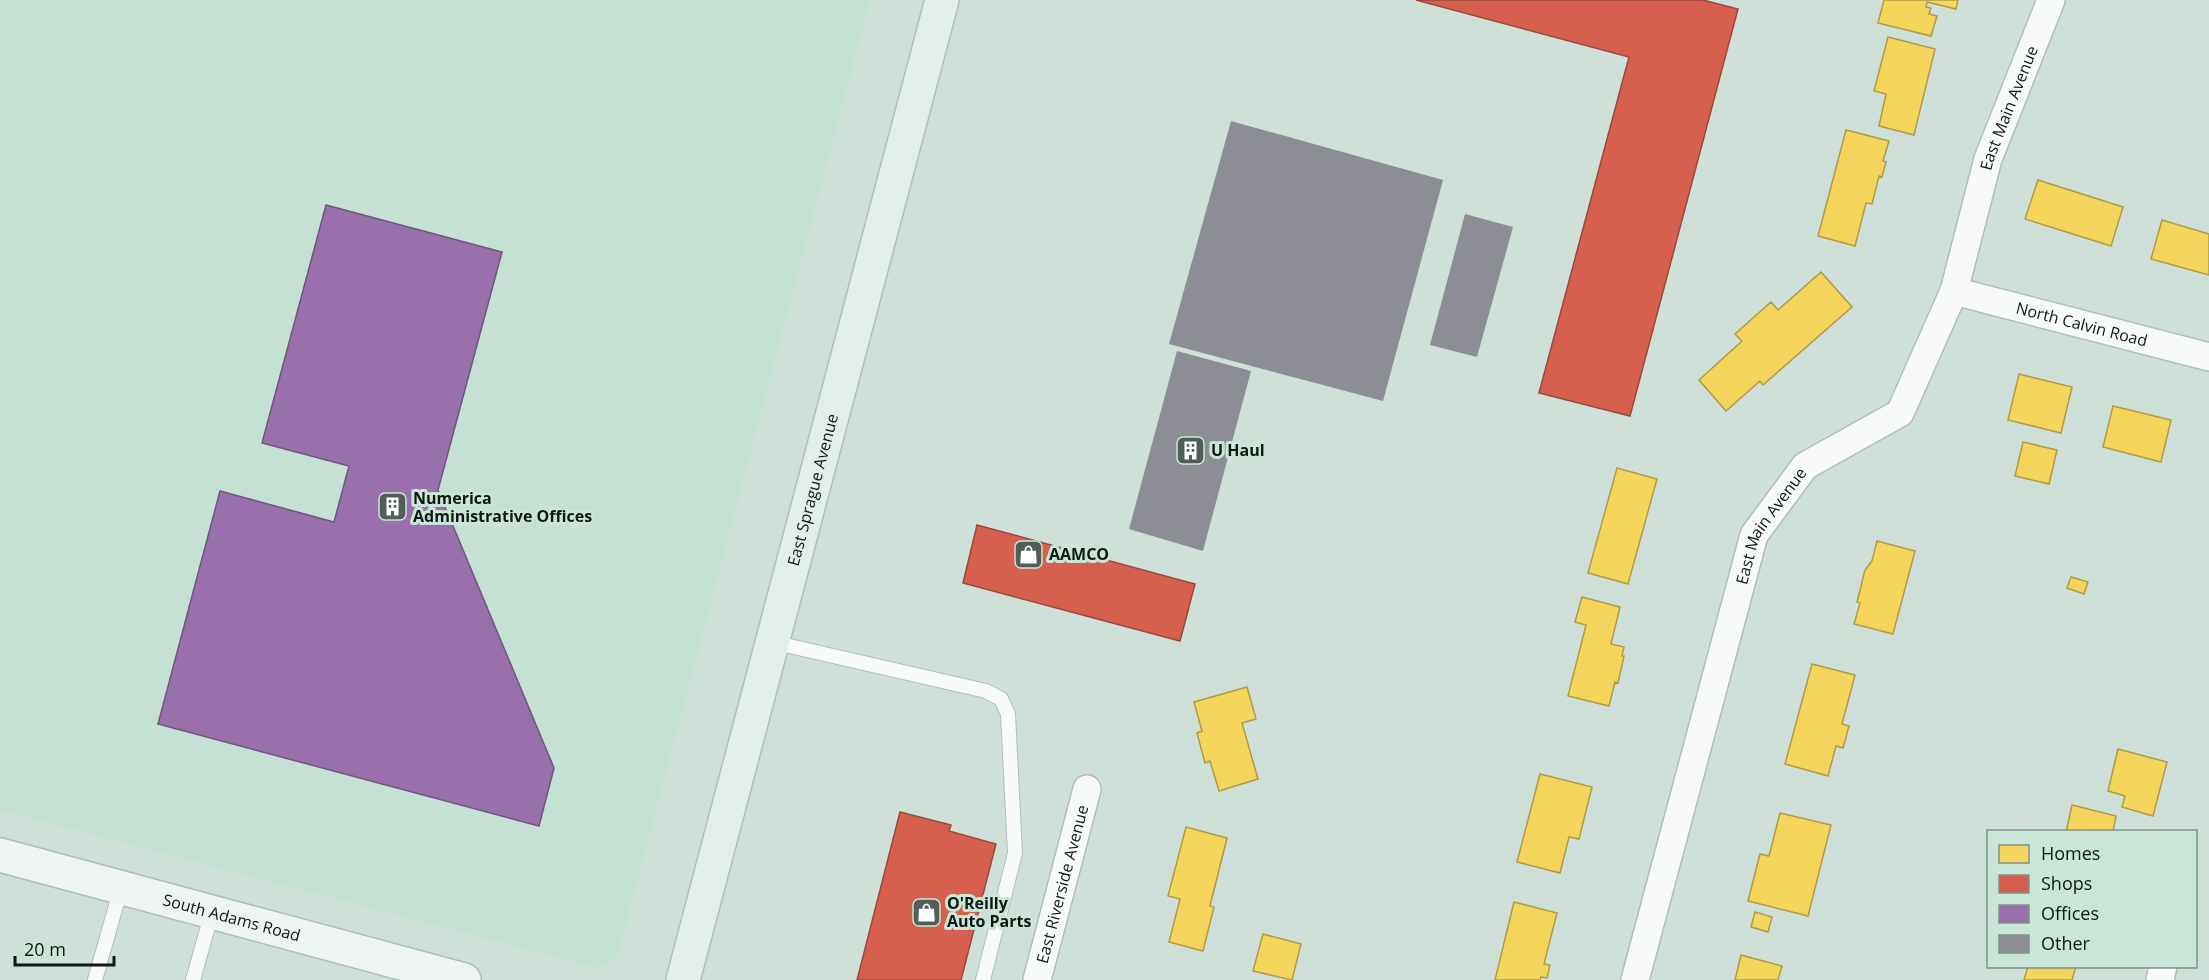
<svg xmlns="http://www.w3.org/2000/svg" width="2209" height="980" viewBox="0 0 2209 980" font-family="'Open Sans',sans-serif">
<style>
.built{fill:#c5e1d3}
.homes{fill:#f6d55c;stroke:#b09c46;stroke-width:1.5}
.shops{fill:#d6604d;stroke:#9a4a3c;stroke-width:1.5}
.offices{fill:#9970ab;stroke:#6f567d;stroke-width:1.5}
.building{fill:#8d8e95}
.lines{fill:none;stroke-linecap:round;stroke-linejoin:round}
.lane-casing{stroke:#b1bdb8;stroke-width:16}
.street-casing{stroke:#b1bdb8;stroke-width:30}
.secondary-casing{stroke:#b1bdb8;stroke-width:36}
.primary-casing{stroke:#b4bdb9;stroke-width:36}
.lane{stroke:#f8faf9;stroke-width:14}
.street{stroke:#f8faf9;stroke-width:27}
.secondary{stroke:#edf4f1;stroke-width:33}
.primary{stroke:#e2eee8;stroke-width:33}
.labels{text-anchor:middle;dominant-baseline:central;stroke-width:6;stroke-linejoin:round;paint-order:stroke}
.street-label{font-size:16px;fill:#0e1813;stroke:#c9e6d8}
.poi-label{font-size:16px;font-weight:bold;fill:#0e1813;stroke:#c9e6d8;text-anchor:start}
</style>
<rect width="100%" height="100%" fill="#cfe0d8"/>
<path class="built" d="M0,0H870L618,954L609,965L594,967L0,810Z"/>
<path class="homes" d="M1884,0H1958L1956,9L1927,2L1926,7L1931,8L1929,14L1937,16L1931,36L1878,23Z
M1888,37L1935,49L1914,135L1879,126L1886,94L1874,91Z
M1846,130L1889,141L1883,161L1886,162L1882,177L1879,176L1872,204L1866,203L1855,246L1818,236Z
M2038,180L2123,207L2111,246L2025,219Z
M2162,220L2209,234V275L2151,259Z
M1821,272L1852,307L1763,385L1760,381L1726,411L1699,380L1742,341L1735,334L1771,302L1778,310Z
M2019,374L2072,387L2061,433L2008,420Z
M2113,406L2171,420L2161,462L2103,447Z
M2023,442L2057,450L2049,484L2015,476Z
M1617,468L1657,479L1628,584L1588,573Z
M1877,541L1915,551L1893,634L1854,624L1860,603L1857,602L1865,570L1872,561Z
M2071,577L2088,582L2084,594L2067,588Z
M1582,597L1620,607L1611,644L1624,647L1622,656H1624L1618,683L1615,682L1609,706L1568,696L1586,625L1575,622Z
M1812,664L1855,675L1842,724L1849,726L1843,748L1836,746L1828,776L1785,764Z
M1247,687L1256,719L1242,723L1258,779L1219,791L1210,761L1205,763L1197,733L1202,731L1194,702Z
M2118,749L2167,762L2153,816L2122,807L2125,796L2108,791Z
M1540,774L1592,787L1579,839L1569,837L1560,873L1517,862Z
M2072,805L2116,816L2113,832H2066Z
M1780,813L1831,825L1808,916L1748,901L1760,854L1769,856Z
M1186,827L1227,838L1210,906L1214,907L1203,951L1169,942L1180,899L1168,896Z
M1514,902L1557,913L1544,964L1550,965L1547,978L1541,977L1540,980H1495Z
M1755,912L1772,917L1768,932L1751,927Z
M1263,934L1301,944L1292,980L1253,971Z
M1741,955L1782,966L1778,980H1735Z
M2028,966H2076L2072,980H2024Z"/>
<path class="shops" d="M1416,0H1703L1738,9L1630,416L1539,393L1629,57Z
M977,525L1195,584L1180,641L963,583Z
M900,812L951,825L949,831L996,844L961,980H857Z"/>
<path class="offices" d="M326,205L502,252L438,490L554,768L539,826L158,724L220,491L334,522L349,466L262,443Z"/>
<path class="building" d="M1231,121L1443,180L1383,401L1169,344Z
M1465,214L1513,227L1477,357L1430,345Z
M1177,351L1251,371L1203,551L1129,529Z"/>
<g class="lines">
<defs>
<path id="lane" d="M772,642L986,691L1001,699L1008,714L1015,853L983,980
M95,980L121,888
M193,980L212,912"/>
<g id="street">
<path id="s1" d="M1954,291L2209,357"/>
<path id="s2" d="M1037,980L1087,789"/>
<path id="s3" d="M1635,980L1754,535L1805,466L1900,413L1954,291L1988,159L2051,0"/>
<path d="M2160,980L2163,966"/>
</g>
<g id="secondary">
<path id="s4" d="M0,855L464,980"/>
</g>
<g id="primary">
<path id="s5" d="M683,980L942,0"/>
</g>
</defs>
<use href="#lane" class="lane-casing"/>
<use href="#street" class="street-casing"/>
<use href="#secondary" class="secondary-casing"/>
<use href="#primary" class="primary-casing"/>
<use href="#lane" class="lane"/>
<use href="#street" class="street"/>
<use href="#secondary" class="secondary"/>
<use href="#primary" class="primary"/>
</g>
<defs>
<symbol id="building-square" viewBox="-11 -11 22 22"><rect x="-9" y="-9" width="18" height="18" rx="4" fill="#525e58" stroke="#c9e6d8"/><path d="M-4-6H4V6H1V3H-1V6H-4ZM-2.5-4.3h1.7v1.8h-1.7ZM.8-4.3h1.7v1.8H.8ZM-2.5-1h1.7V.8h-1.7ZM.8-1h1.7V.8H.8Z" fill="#fff"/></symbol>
<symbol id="shop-square" viewBox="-11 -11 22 22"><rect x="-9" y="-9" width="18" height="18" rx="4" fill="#525e58" stroke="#c9e6d8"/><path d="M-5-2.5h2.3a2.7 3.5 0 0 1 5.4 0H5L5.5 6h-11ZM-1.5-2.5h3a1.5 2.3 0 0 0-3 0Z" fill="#fff"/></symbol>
</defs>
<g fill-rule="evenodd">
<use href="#building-square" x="1174" y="434" width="33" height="33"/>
<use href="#building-square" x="376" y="490" width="33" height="33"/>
<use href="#shop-square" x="1012" y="538" width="33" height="33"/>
<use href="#shop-square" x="910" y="896" width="33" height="33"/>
</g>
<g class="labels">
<g class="street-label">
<text stroke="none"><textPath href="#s3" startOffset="980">East Main Avenue</textPath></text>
<text stroke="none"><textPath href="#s1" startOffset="132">North Calvin Road</textPath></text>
<text stroke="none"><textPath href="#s5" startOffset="507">East Sprague Avenue</textPath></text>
<text stroke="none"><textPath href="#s3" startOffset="476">East Main Avenue</textPath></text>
<text stroke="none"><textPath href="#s2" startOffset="99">East Riverside Avenue</textPath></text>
<text stroke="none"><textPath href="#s4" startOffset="240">South Adams Road</textPath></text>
</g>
<g class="poi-label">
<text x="1211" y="450">U Haul</text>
<text x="413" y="498">Numerica<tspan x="413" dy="18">Administrative Offices</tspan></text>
<text x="1049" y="554">AAMCO</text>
<text x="947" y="903">O'Reilly<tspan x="947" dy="18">Auto Parts</tspan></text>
</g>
</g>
<rect x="1987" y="830" width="210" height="138" fill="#c9e6d8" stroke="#7e9489" stroke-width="1.5"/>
<rect x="1999" y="845" width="30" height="18" fill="#f6d55c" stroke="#7e9489" stroke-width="1.5"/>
<text x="2041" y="860" font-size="18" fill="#0e1813">Homes</text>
<rect x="1999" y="875" width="30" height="18" fill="#d6604d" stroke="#7e9489" stroke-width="1.5"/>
<text x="2041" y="890" font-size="18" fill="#0e1813">Shops</text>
<rect x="1999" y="905" width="30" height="18" fill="#9970ab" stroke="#7e9489" stroke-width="1.5"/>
<text x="2041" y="920" font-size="18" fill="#0e1813">Offices</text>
<rect x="1999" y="935" width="30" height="18" fill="#8d8e95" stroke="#7e9489" stroke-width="1.5"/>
<text x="2041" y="950" font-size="18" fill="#0e1813">Other</text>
<path d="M15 956v9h99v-9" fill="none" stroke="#0e1813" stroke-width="3"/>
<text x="24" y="956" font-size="18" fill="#0e1813" stroke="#c9e6d8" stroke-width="4.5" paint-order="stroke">20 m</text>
</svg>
